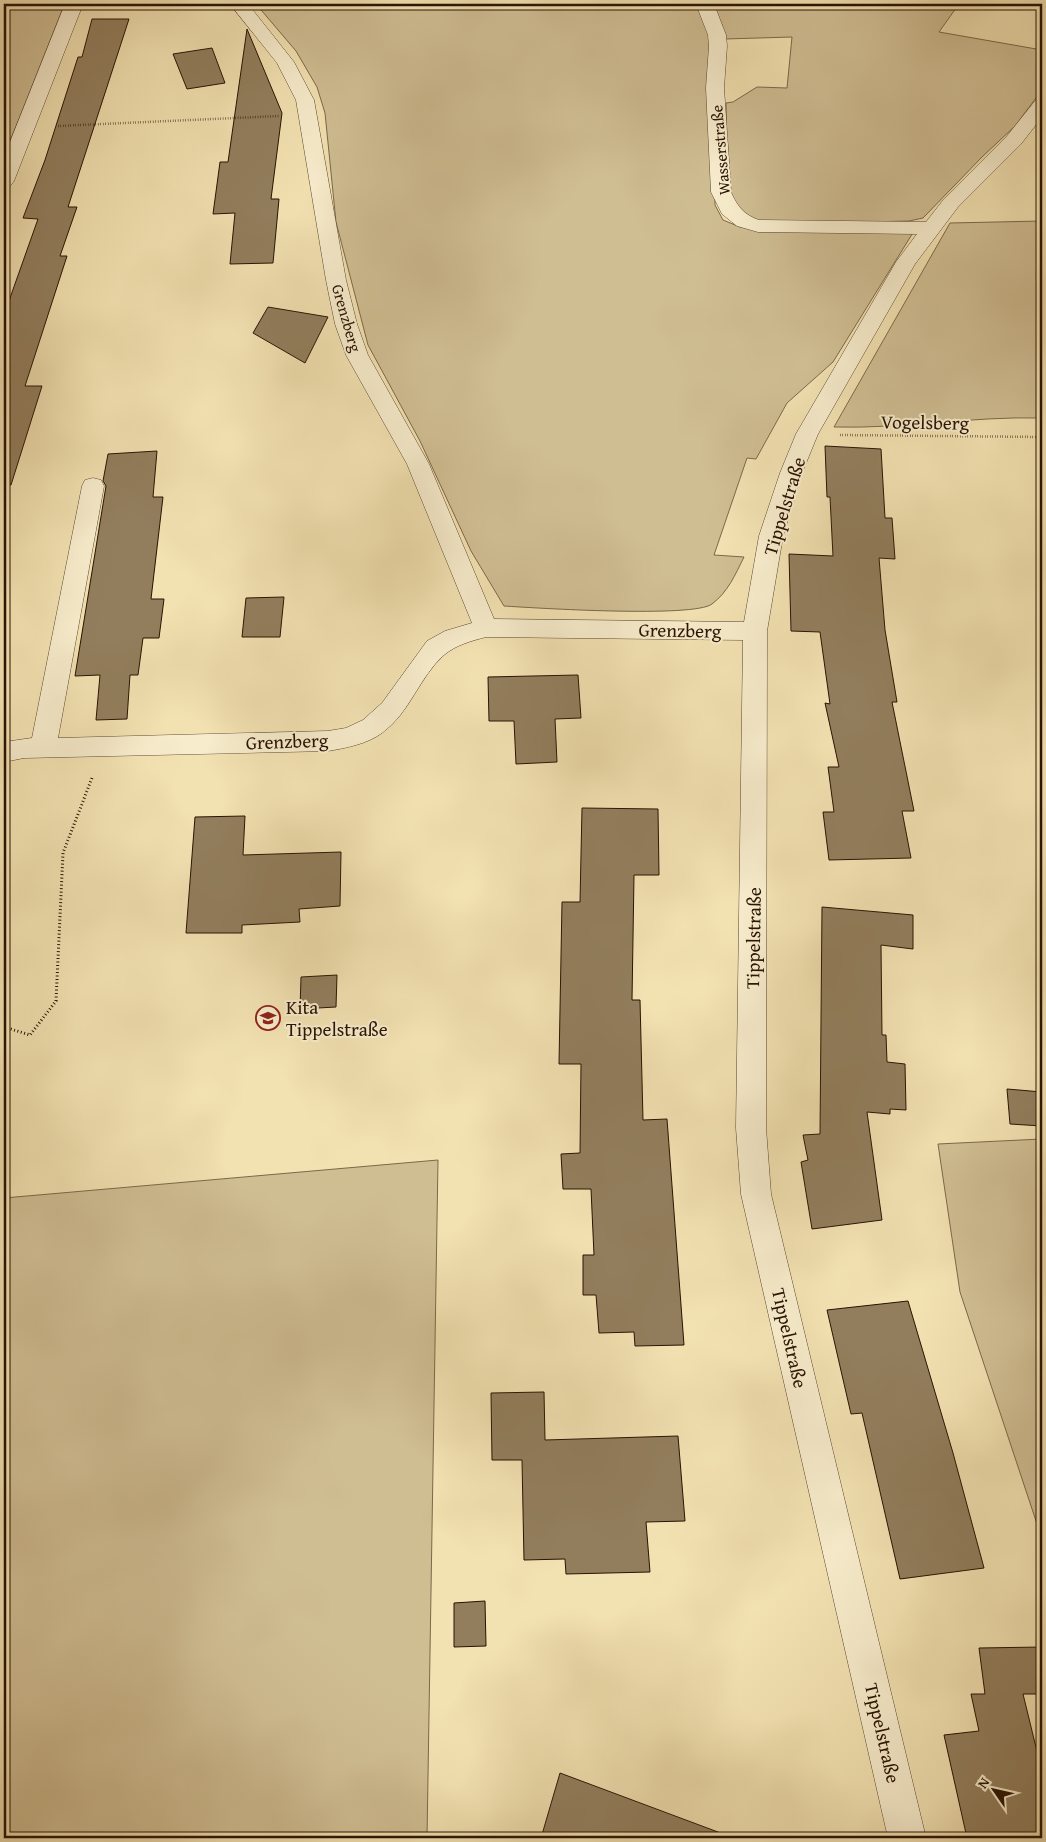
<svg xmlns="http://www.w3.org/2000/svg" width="1046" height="1842" viewBox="0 0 1046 1842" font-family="'Gentium Book Plus',serif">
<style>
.green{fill:#d0be93;stroke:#7c684a}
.building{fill:#927e5d;stroke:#291302}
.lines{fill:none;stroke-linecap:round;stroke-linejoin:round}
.minor-casing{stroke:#5b462e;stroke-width:1}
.path-far1{stroke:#291302;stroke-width:2.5;stroke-dasharray:0.5 2;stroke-linecap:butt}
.path{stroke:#291302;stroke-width:3;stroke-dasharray:1 2.5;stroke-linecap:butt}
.minor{fill:#f7eccc;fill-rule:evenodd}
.labels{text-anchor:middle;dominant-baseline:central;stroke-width:4;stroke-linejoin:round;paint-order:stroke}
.far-street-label{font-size:16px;fill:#291302;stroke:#f7eccc}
.street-label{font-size:19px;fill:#291302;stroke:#f7eccc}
.poi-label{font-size:19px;fill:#291302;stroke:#f7eccc;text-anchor:start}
</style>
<rect width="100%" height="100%" fill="#f2e1b1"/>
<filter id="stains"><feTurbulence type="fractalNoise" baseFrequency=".004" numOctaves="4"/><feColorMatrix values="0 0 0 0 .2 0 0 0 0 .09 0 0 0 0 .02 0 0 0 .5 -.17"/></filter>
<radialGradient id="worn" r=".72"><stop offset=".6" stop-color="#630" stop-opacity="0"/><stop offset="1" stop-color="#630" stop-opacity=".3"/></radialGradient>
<path class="green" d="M4,4H66L4,156Z
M256,4H702L712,26L715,205L723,220L740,227L914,231L833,362L787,403L756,459L747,458L714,555L744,557C735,575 728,592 712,604C694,618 535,608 504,606L471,551L420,441L368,345L336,222L325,113L317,87L296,51Z
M712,4H959L939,32L1042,50V90L1015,126L982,157L923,218L909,221L771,224C760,222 748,222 739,213C724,195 727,127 726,103L733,102L757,87L787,88L792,37L725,39L722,25Z
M1042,221V418C973,416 903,429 834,427L950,223Z
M1042,1139V1539L960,1292L938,1144Z
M438,1160L427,1838H4V1198Z"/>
<path class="building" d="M92,19H129L68,207H77L60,256H67L25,386H42L11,485L4,484V315L38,219L23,218L45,160L78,57H82Z
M247,29L282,113L271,199H279L273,263L230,264L235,213L213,214L220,162H228Z
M212,48L225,83L187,89L173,54Z
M268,307L328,317L305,363L253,333Z
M825,446L881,449L885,518H892L895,559L879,558L885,630L897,702H892L914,811H902L911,858L829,860L823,812H834L828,767H839L825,703L830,704L820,632L791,631L789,554L833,556L830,497H827Z
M157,451L153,497H163L151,599H164L159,638H143L138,675H130L127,719L96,720L100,675L75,676L106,486L103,481L108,454Z
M284,597L280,637H242L246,598Z
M578,675L581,718L555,719L557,762L516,764L514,721H489L488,677Z
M582,808L658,809L659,875H634L632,1000H640L643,1120L667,1119L684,1345L635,1346L634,1332L599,1333L596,1295H583V1255H594L591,1189H563L561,1154L580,1153L581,1064H559L562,902H580Z
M245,816L243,855L341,852L340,906L299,909L300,922L242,925V933H186L195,817Z
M822,907L913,915V949L881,945L882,1035H886L887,1062L905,1064L906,1110L890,1109V1114L867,1112L882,1220L812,1229L801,1162L808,1160L803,1135L820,1134Z
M337,975L336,1007L300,1009L301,977Z
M1007,1089L1042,1092V1126L1010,1124Z
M908,1301L953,1453L984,1568L900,1579L862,1413L851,1414L827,1310Z
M544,1392L545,1440L678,1436L685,1521L646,1522L650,1572L566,1574L565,1559L524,1560L522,1460H492L491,1393Z
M485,1601L486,1646L454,1647V1603Z
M1042,1647V1694H1023L1042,1772V1838H967L944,1735L979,1731L971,1694H985L979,1648Z
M560,1773L726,1835L725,1838H541Z"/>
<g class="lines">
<defs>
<path id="minor" d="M65,4H83L14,181L11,185L4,187V157Z
M230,4H248L294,62L314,100L346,280L357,324L368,355L429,464L494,619L744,622L759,536L780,473L796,434L896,262L917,234L758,232L737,226L722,214L711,192L706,88L709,46L708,35L696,4H714L726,35L727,46L724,88L731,192C737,206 744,215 759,220L926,222L944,199L1007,136L1035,101L1042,99V117L1021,144L958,207L915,264L818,434L802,473L783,536L767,631L766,1128L771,1194L926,1838H888L741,1194L736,1128L743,640L486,637C471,641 456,645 444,655C419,677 410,713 382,733C367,744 346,748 328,751L24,758L4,762V742L32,738L82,486L85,480L93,478L101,480L104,486L58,738L328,731L346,728L363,720L382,703L427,641L445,631L472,623L407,464L346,355L335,324L326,280L296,100L277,63Z"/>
</defs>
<use href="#minor" class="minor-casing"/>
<path class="path-far1" d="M58,126L279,116
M840,435L1042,437"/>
<path class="path" d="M4,1027L30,1035L56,1001L63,853L92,778"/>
<use href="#minor" class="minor"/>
</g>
<defs>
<symbol id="school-ring" viewBox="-11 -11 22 22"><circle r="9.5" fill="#f7eccc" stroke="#8f2418" stroke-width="1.5"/><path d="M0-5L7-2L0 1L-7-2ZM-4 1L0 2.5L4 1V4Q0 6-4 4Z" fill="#8f2418"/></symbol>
</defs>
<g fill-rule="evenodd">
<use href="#school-ring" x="254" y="1004" width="28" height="28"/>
</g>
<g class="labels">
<g class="far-street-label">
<text transform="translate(720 150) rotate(-95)">Wasserstraße</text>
<text transform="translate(347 318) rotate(74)">Grenzberg</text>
</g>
<g class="street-label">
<text transform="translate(925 422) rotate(1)">Vogelsberg</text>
<text transform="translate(784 506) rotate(-73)">Tippelstraße</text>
<text transform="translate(680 630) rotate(1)">Grenzberg</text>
<text transform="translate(287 741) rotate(-2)">Grenzberg</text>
<text transform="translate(753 938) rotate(-89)">Tippelstraße</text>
<text transform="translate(790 1338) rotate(77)">Tippelstraße</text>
<text transform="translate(883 1733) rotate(77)">Tippelstraße</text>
</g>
<g class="poi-label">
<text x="286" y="1007">Kita<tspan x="286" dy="22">Tippelstraße</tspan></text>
</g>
</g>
<rect width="1046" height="1842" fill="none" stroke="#f2e1b1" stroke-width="20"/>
<rect x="5" y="5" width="1036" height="1832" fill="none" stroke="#291302" stroke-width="2.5"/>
<rect x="10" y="10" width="1026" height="1822" fill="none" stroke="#291302"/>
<g transform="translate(994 1790) rotate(304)" stroke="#f7eccc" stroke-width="4" paint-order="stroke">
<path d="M0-4L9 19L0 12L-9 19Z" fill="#291302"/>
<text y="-8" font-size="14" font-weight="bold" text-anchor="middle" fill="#291302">N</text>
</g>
<rect width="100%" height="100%" filter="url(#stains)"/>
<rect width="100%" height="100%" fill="url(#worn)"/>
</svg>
